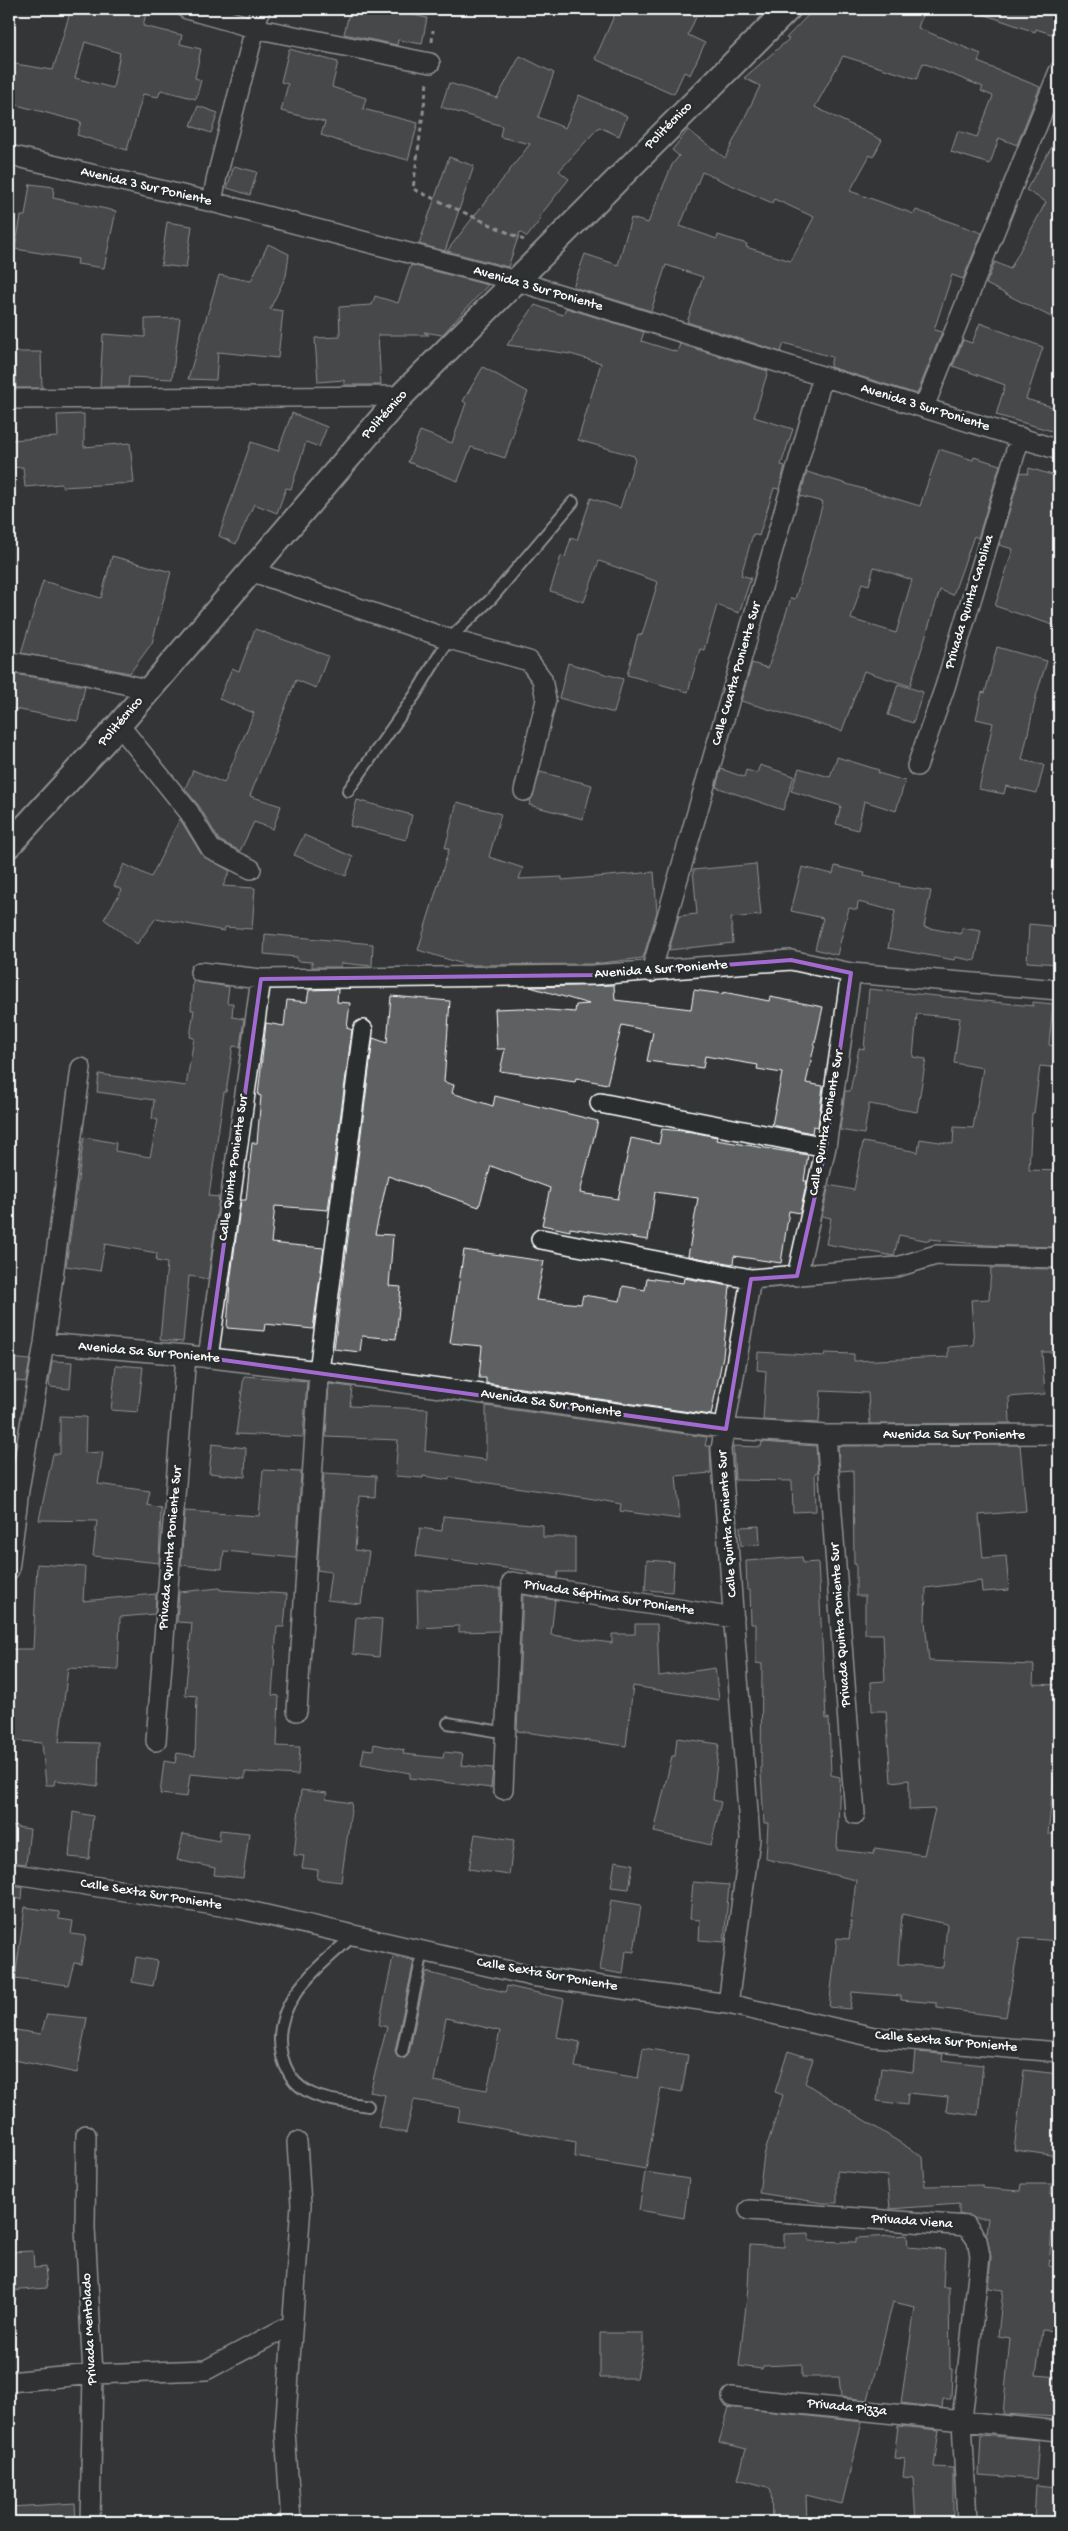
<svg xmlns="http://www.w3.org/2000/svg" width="1068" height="2531" viewBox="0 0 1068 2531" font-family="'Gochi Hand',sans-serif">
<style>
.building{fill:#5f6162;stroke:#fff;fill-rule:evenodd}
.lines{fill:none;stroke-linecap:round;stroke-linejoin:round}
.service-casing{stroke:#fff;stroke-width:14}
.minor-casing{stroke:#fff;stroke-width:22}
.tertiary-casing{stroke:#fff;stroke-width:28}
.path{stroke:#fff;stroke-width:3;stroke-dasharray:5 4;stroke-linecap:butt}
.service{stroke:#2a2d2e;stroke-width:10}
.minor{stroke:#2a2d2e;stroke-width:19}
.tertiary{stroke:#2a2d2e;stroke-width:24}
.marked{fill:none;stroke:#a36bd2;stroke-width:4;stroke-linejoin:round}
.labels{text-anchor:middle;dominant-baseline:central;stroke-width:5;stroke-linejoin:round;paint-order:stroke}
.street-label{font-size:14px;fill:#fff;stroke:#2a2d2e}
</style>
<rect width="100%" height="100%" fill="#333536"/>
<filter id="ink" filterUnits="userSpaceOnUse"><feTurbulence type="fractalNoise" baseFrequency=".02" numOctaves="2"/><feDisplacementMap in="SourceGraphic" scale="10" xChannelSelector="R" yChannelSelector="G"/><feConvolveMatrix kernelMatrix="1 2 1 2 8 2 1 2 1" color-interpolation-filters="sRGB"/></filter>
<g filter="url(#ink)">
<path class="building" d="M71,9H147L143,26L182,35L180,44L201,49L195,78L201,80L196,99L161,90L158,97L143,94L127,150L77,135L81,122L9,103V63L53,70ZM85,42L120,53L113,88L75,78Z
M350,9L385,16L386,9L427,18L422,44L398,40L397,45L344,34Z
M617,9H628L642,15L644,9H677L696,17L688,35L705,43L690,75L684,72L674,94L595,59Z
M814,9H924L918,28L981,54L978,62L1040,87L1017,145L999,138L990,164L951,152L958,131L977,137L993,96L981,91L983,87L923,63L917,79L843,56L815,107L882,140L873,157L870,155L850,191L914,214L916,210L982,233L963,279L952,275L934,330L942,332L917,394L830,367L832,357L784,343L781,352L687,322L703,277L666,265L651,311L573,287L585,254L618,265L631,218L648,223L672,165L679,156L672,150L688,130L725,158L760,86L744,78L789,39L786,38ZM702,172L772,203L774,199L814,217L791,261L746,247L747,244L718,235L717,239L680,226Z
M977,9H1059V21L1054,35L1036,29L1035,32L977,12Z
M289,49L338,62L332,87L366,98L363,109L418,123L408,160L354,146L321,135L325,122L281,111L288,84L281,82Z
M520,56L554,73L538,117L565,128L579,95L627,116L619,136L599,127L559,171L569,179L539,217L541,219L527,237L520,232L508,267L447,251L530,144L500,137L502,126L441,107L449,83L497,98Z
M198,106L218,113L211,133L191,126Z
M1059,135V321L986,284L995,262L1010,269L1046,202L1026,190Z
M449,157L474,166L445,251L419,244Z
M234,166L257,172L250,195L227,188Z
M30,184L54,187L53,198L116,211L104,268L77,264L78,259L15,249L21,216H25Z
M167,222L192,226L186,268L161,265Z
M268,244L289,254L286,276L270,309L283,311L278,358L218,352L216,380L188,379L219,275L251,281Z
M411,265L488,285L442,335L424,332L429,335H378L381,385H344V380L318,382L315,338L340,337L339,307L372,305L375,296L398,303Z
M535,305L563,315L566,308L644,332L641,341L677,352L680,344L768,371L754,417L793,429L781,465L785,466L779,489L774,488L759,536L753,534L741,575L751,578L739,613L717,605L704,650L700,649L688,692L627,675L638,634L642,635L658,582L599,561L584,602L550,591L561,556L565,557L571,538L577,540L591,498L620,508L635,459L634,456L578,440L601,363L570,354L507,345Z
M180,318L172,379L129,377L128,387H100L103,334L145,337V319Z
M980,323L1043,347L1026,399L1059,409V433L996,415L1005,385L953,366L963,340L972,343Z
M15,352H41L42,388H16Z
M483,367L528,392L513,428L515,429L505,458L471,447L458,481L408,462L420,431L452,443L466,403L463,401Z
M292,413L327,427L319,447L306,442L291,489L286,488L277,513L254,504L236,544L219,536L251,442L278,451Z
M84,414V447L130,443L134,483L62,487L61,484L25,487L23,467L9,468V440L58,437L57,415Z
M939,449L973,460L974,457L1000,465L978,538L974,536L953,595L940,590L910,686L864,671L842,731L741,701L752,663L768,668L791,598L795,599L813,539L823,502L800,496L807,472L920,506ZM874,567L912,580L896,633L851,619L862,583L869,585Z
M1029,468L1059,477V627L995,606L1013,549L999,545L1021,472L1028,474Z
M112,556L171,572L152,643L130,673L21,653L43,581L101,598Z
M255,629L328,656L316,688L296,680L250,796L281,806L273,829L254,822L240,851L219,840L199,806L185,789L193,770L224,783L254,713L219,699L232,668L239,671Z
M997,647L1047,661L1037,693L1022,760L1044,765L1037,793L1006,786L1004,794L979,789L993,723L976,719L982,692L985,693Z
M568,663L623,679L614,713L559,698Z
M14,674L85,686L78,721L9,708V696Z
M898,684L923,692L913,723L888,715Z
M837,757L879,770L878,773L905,781L896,811L864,801L858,830L836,824L841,806L791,791L799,768L830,777Z
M760,765L794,776L783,810L716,787L721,769L744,777L746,770L757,773Z
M540,772L592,785L583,819L529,805Z
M357,800L412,815L406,840L350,826Z
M457,802L501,814L489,857L523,868L519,879L562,877V880L654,872L657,912L643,958L593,964L466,965L418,950L449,849L445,848Z
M180,819L202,855L230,871L223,886L255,888L252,929L225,927L224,931L156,918L137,944L104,919L122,890L114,886L124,864L151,877Z
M304,835L353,857L346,876L294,855Z
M756,864L761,915L731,918L733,943L669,950L679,916L697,914L693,870Z
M835,866L865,873L864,876L900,884L899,886L931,891L924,927L961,934L962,928L981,931L975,961L955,957L954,960L888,948L895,911L858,902L857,910L849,908L837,955L815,949L823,918L791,911L802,867L833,874Z
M1029,924L1059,927V964L1027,962Z
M265,934L373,944L372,966L341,963V967H312V962L297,961V957L264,954Z
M193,981L229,987L227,1003H233L232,1017L244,1019L240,1047L233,1046L226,1092H224L209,1196L219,1197L208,1279L189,1276L183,1342L160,1340L167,1263L156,1261L157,1253L105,1244L100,1271L66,1266L84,1137L116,1143L115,1151L150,1157L158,1120L152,1119L154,1100L97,1092L99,1074L186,1086L194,1038L190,1037L194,1010H191Z
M614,985L615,1000L691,1009L694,990L723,994V992L769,1001L770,997L823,1007L806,1083L823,1086L818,1127L813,1126L812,1133L772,1125L782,1073L757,1069L758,1065L705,1056L703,1068L647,1061L653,1032L622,1025L607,1084L576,1078L575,1082L500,1071L505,1049H497L495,1009L521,1008L575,1012L576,1005L589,1004L530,987Z
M338,989L337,1002L350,1003L347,1028L352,1030L328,1210L275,1206L271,1243L324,1248L313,1329L265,1324L264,1331L227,1328L230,1283L241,1200H246L252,1143H257L261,1096L258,1095L266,1023L284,1026L287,1000L307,1002L309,990Z
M869,989L1033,1006V1002L1053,1004L1049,1045L1059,1047V1068L1040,1066L1034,1113H1032L1029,1170L1059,1171V1242H1055V1247L985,1245L930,1239L929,1241L899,1235L894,1256L826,1244L831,1218L822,1216L829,1185L854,1190L863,1142L918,1152L920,1139L953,1144L954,1127L973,1128L983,1068L954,1063L960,1018L917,1014L913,1057L926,1059L917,1112L869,1104L864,1134L840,1130L845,1091H850L859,1048L864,1049Z
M391,996L450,1001L444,1082L454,1085L452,1093L493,1106L495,1096L598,1121L580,1193L618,1199L631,1138L659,1144L662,1129L692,1132L717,1137L716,1140L808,1155L804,1181H807L800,1213L789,1211L781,1263L734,1256L733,1264L688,1256L698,1198L655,1192L648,1240L570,1228V1231L542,1225L550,1188L491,1166L479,1207L388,1176L375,1234L393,1235L389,1286L401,1287L396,1339L362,1336L360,1352L334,1349L373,1038L387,1043Z
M464,1250L544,1261L536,1300L581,1304L583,1295L620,1301L623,1286L645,1290L647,1278L683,1283L684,1278L730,1286L723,1356L711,1415L486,1383V1378H479L482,1346L450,1343Z
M991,1268L1054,1269V1299H1059V1352H1042L1045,1394L1009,1397L1010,1423L870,1424L868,1393L821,1391L819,1423L763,1420L766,1371L757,1370L758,1352L824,1356L825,1353L854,1354V1361L948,1357V1347L974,1345L971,1300L989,1299Z
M9,1358L30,1360L26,1382L9,1380Z
M52,1361L72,1362L70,1389L50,1387L49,1383Z
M116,1365L143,1367L138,1412L111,1410Z
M244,1376L307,1381L303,1437L236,1434Z
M329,1384L352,1387L350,1406L428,1409L425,1451L486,1460V1406L707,1437L705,1446H710L711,1473L676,1476L680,1519L620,1511L621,1504L594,1499L449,1477V1480L423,1476V1478L395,1476L398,1440L326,1437Z
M60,1416L86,1417L85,1453L103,1452L98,1484L150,1491L147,1505L161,1508L159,1563L93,1556L97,1521L39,1520L53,1454H60Z
M762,1442L816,1446L818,1472L815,1473L816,1511L793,1512L792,1481L735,1480L733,1446L761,1447Z
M212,1444L246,1448L245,1477L209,1473Z
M1020,1445L1026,1511L979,1515L983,1558L1006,1556L1009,1590L982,1592L981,1581L926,1588L925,1621L929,1661L1034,1665L1033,1684L1059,1685V1761H1056L1048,1834H1059V1941L1020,1938L1006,2017L937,2008V2003L901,2000V1996L852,1992L850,2009L829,2007L837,1938L849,1939L856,1880L766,1859L768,1823H764L761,1773L762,1664L756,1663V1624H751L750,1590H747L746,1561L802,1557L803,1563L818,1562L826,1719L829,1718L831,1775L840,1777L837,1850L874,1854L875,1848L924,1855L935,1809L909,1810V1780L891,1782L886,1711H872L871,1682L885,1681L883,1634H865V1596H856V1564H854L853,1470L840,1471L838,1446ZM902,1914L947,1924L943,1967L898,1964Z
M263,1470L301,1472L296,1558L224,1551L222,1569L181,1565L185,1511L259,1516Z
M324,1473L376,1476L375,1497L359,1496L355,1550L369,1552L361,1604L327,1600L331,1572L317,1570Z
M443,1516L543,1525V1537H575V1572H558L557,1578L528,1573V1571L416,1556L420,1528L442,1531Z
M759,1526L760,1544L741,1546L740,1527Z
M647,1560L674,1562L672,1592L645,1590Z
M37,1564L85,1567L83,1601L156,1594L155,1614L120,1617L118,1670L68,1668L59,1742L99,1743L98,1786L55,1780L54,1785H46L42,1743L9,1740V1649H33Z
M220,1588V1590L287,1594L284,1627H277L272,1695L279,1696L277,1746L300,1747L298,1775L245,1772V1779L190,1774L187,1797L160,1794L164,1761L175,1763L177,1753L195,1756L197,1696L185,1695L192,1623L177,1622L179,1592Z
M500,1588L499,1631L459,1632V1626L418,1628L417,1590Z
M523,1595L555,1600L551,1635L612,1643V1634H635V1624H657L659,1676L715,1668L719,1700L633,1686L626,1746L517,1731Z
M356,1617L382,1619L379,1657L353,1654Z
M677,1738L719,1744L713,1800L721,1802L711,1845L654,1832L672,1756H675Z
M374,1744L404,1750L403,1754L443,1758L444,1752L463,1754L461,1765L493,1768L491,1788L410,1778V1773L361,1764L364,1749L373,1750Z
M301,1790L327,1793L326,1799L352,1803L341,1882L317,1879L318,1870L302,1868L304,1856L294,1855Z
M73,1812L93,1816L89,1859L69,1857Z
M9,1826L30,1829L26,1864L9,1862Z
M220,1830L249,1833L243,1878L214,1875L215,1868L177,1860L183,1834L219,1841Z
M475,1834L514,1840L509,1875L469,1869Z
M615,1861L633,1864L629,1889L611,1887Z
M693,1882L729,1885L724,1942L699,1940L700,1920L690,1919Z
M9,1884L23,1887L22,1899L9,1898Z
M611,1900L641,1905L634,1952L626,1951L623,1974L600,1970Z
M25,1907L59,1912V1919L73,1921L71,1934L86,1936L81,1964L74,1963L68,1985L15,1978Z
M136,1957L158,1961L153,1986L132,1982Z
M393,1957L414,1961L395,2051L400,2059L405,2058L409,2053L426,1972L505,1992L507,1986L564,1999L557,2037L580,2042L575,2067L638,2078L643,2048L688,2055L682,2092L661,2088L646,2169L575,2157L576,2142L458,2121L460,2108L414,2100L406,2133L378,2127L385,2095L370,2092L387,2027L379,2025ZM446,2018L500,2031L487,2090L434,2081Z
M47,2014L87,2018L77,2073L9,2059V2029L41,2034Z
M788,2051L813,2059L805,2083L923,2157L925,2186L982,2185V2188L1020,2191L1021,2184H1052L1051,2194H1055L1049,2266L1059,2268L1057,2331L1042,2330L1036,2375L1059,2377L1057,2417L1003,2414L1010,2338L998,2336L1003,2290L988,2288L991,2257L986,2233L988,2218H975L959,2214V2204L890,2209L887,2176L837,2171V2203H823L759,2193L764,2155L783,2095L775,2092Z
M915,2052L943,2054L942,2060L983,2065L978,2115L946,2111L948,2097L908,2093L907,2105L877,2101L881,2068L913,2072Z
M1024,2070L1059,2074V2156L1014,2150Z
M645,2172L689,2179L684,2218L639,2210Z
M809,2233V2241L856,2242V2238L907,2235L908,2247L945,2250L943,2287H949L950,2369H952L951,2399H943L942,2408L901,2403L915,2307L893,2302L868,2400L841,2397L839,2377H802V2364L763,2366L762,2369L739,2366L748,2288L750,2245L784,2247V2234Z
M33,2251L34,2268L45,2267L47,2288L9,2291V2252Z
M600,2333H643V2349L637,2378H600Z
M729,2407L862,2422L842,2504L806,2495L807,2522H772L771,2490L768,2487L738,2479L746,2449L719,2442Z
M898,2426L939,2430L934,2467L953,2468V2522H916L913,2478L903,2477L905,2459L894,2458Z
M981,2435L1039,2440L1036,2479L979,2475Z
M1036,2485L1059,2487V2522H1034Z
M75,2503L76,2522H11V2507Z"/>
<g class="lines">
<defs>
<path id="service" d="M348,791L415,695L449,639L491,599L573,502
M448,1723L507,1733
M354,1935C319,1967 269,2003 282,2056C285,2068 292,2081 302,2088C319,2101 348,2102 368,2106
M402,2052L423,1951"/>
<path id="minor" d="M187,9L254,28L430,63
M9,155L212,202L517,281L1059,450
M212,202L217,176L260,9
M9,399L401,396
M924,407L1059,71
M250,571L449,639L529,661L542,679L546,700L524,791
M9,662L79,673L149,690
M119,725L189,812L211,849L251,869
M917,766L945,687L1020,437
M200,972L261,979L593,975L791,960L851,973L1059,990
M651,972L823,376
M600,1103L826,1147
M541,1239L751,1279L897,1267L936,1255L1059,1258
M797,1276L826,1147L851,973
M44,1343L186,1355L319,1371L731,1429L826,1435L1059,1434
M208,1358L261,979
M826,1435L855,1814
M9,1570L19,1490L44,1343L81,1068
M297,1711L319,1371L363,1030
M156,1741L186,1355
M503,1789L512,1582L734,1618
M9,1873L240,1909L531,1976L728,2004L874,2037L1059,2052
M728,2004L750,1839L721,1449L751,1279
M86,2135L85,2228L93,2374L90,2522
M749,2210L967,2226L977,2240L980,2256L962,2420L967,2522
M9,2382L93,2374L206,2370L291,2325
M732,2397L1059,2431
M291,2522L285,2430L301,2205L297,2142"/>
<path id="tertiary" d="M9,845L119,725L401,396L788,9"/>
</defs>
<use href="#service" class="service-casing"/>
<use href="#minor" class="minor-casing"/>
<use href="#tertiary" class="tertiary-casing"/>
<path class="path" d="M432,42L433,30
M427,83L413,189L524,240"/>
<use href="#service" class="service"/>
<use href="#minor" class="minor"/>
<use href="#tertiary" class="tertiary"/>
</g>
</g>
<path d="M0 0H1068V2531H0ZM791,960L851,973L826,1147L797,1276L751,1279L726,1429L208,1358L261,979L593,975Z" fill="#333536" fill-opacity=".55" fill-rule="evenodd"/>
<path class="marked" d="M791,960L851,973L826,1147L797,1276L751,1279L726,1429L208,1358L261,979L593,975Z"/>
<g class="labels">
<g class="street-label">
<text transform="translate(669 126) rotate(-45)">Politécnico</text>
<text transform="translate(146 187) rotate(13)">Avenida 3 Sur Poniente</text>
<text transform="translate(538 289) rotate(16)">Avenida 3 Sur Poniente</text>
<text transform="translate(925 408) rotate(17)">Avenida 3 Sur Poniente</text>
<text transform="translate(385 415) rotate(-48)">Politécnico</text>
<text transform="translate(970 602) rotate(-73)">Privada Quinta Carolina</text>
<text transform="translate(737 674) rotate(-74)">Calle Cuarta Poniente Sur</text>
<text transform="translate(121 722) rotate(-49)">Politécnico</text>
<text transform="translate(661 970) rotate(-4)">Avenida 4 Sur Poniente</text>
<text transform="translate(827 1123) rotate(-80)">Calle Quinta Poniente Sur</text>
<text transform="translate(234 1168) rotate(-82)">Calle Quinta Poniente Sur</text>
<text transform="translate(149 1353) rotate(5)">Avenida 5a Sur Poniente</text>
<text transform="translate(551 1404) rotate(8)">Avenida 5a Sur Poniente</text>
<text x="954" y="1435">Avenida 5a Sur Poniente</text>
<text transform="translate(728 1524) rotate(-94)">Calle Quinta Poniente Sur</text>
<text transform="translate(171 1548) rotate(-85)">Privada Quinta Poniente Sur</text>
<text transform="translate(609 1598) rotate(9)">Privada Séptima Sur Poniente</text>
<text transform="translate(841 1625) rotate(-94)">Privada Quinta Poniente Sur</text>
<text transform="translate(151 1895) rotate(9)">Calle Sexta Sur Poniente</text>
<text transform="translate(547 1975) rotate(10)">Calle Sexta Sur Poniente</text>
<text transform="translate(946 2042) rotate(5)">Calle Sexta Sur Poniente</text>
<text transform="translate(912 2222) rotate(4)">Privada Viena</text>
<text transform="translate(90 2329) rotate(-93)">Privada Mentolado</text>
<text transform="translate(847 2408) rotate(6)">Privada Pizza</text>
</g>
</g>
<rect width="1068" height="2531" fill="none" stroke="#2a2d2e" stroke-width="30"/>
<rect x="15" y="15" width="1038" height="2501" fill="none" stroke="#fff" stroke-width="2" filter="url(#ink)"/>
</svg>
